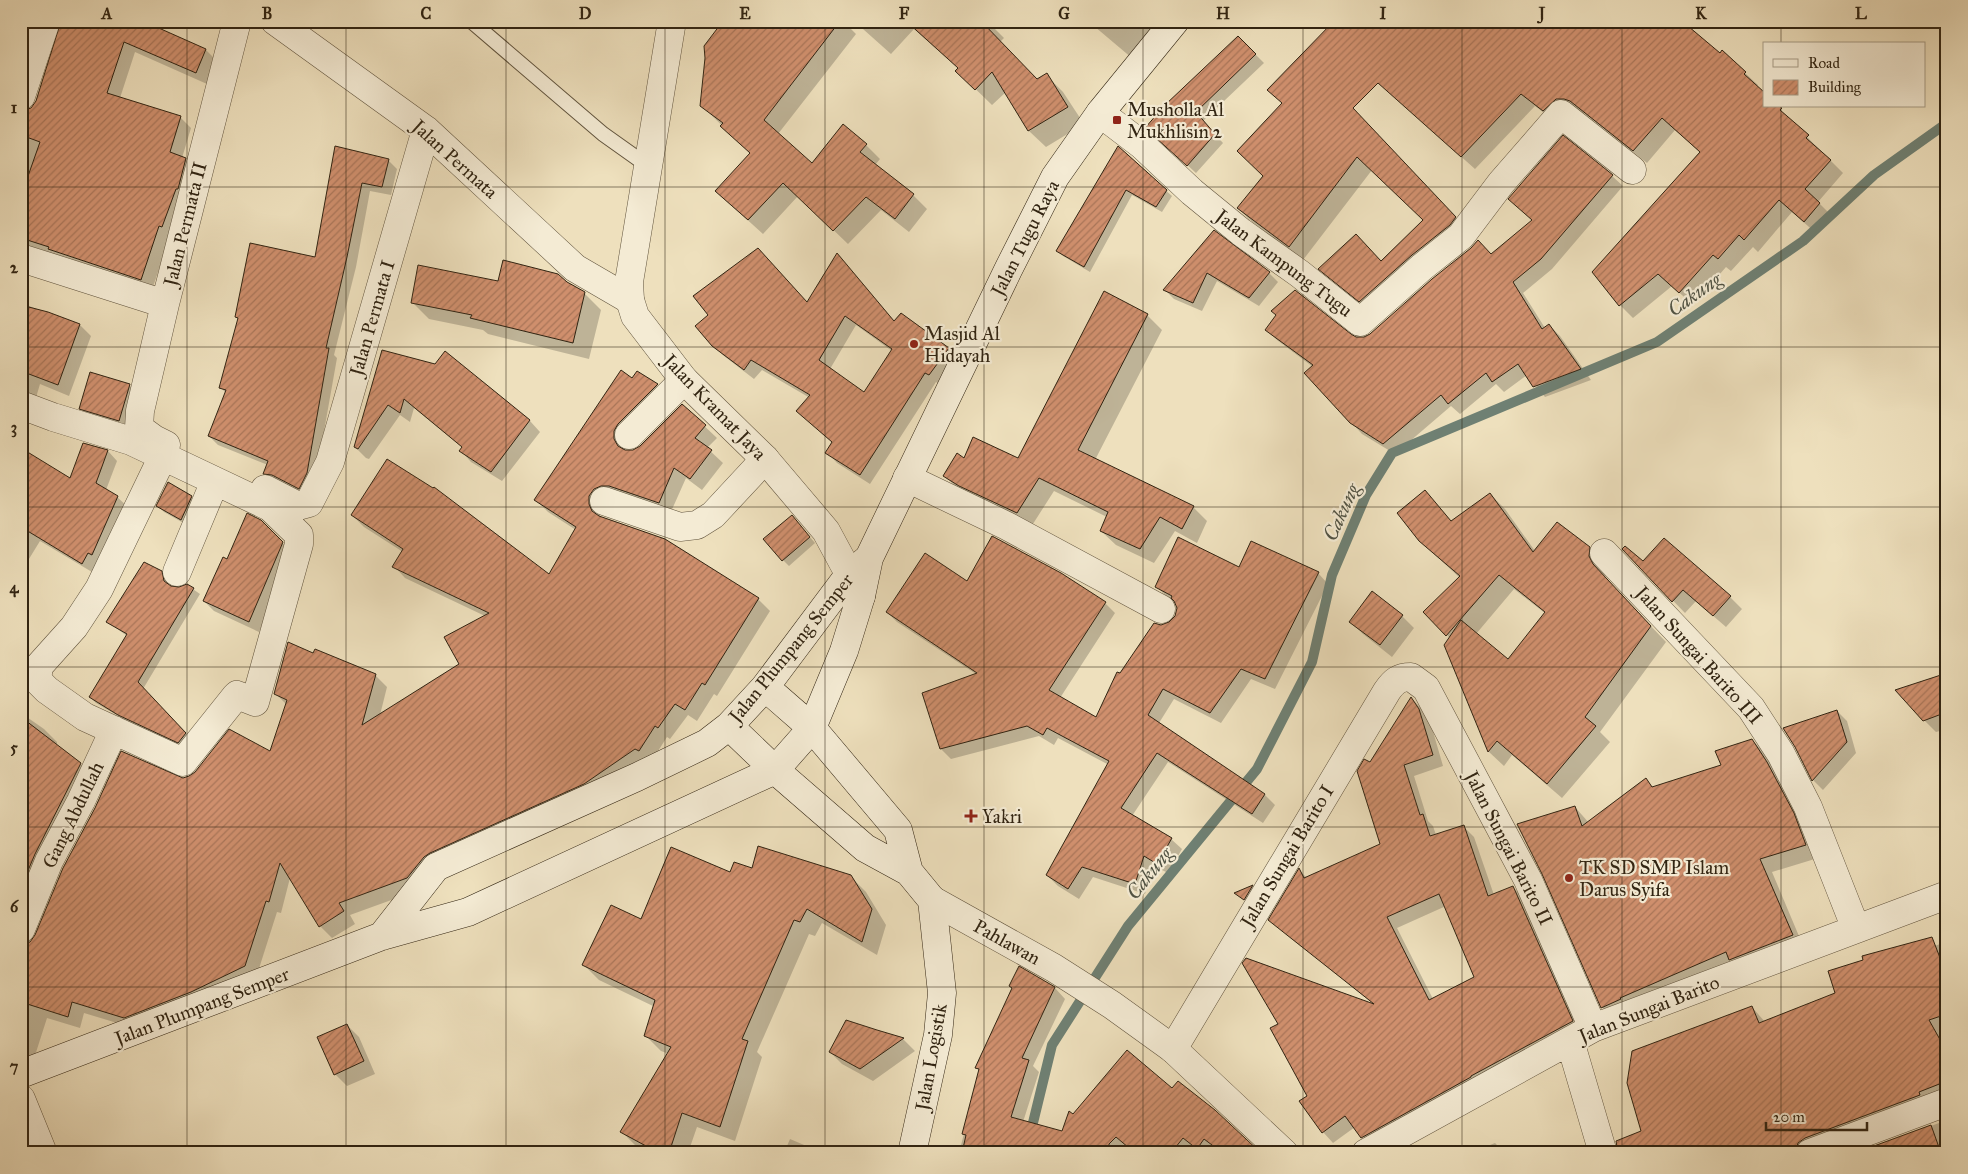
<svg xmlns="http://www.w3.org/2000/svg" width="1968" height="1174" viewBox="0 0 1968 1174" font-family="'IM FELL Great Primer',serif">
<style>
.shadow{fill:#0003;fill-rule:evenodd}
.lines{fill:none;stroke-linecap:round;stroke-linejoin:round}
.stream{stroke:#6f8073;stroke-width:10}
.building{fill:url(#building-hatch);stroke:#312412;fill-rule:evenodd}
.service-casing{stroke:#60533d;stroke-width:16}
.minor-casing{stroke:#60533d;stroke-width:29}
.tertiary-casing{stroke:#60533d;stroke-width:29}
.secondary-casing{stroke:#312412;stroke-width:29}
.service{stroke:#f4ebd4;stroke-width:14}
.minor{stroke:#f4ebd4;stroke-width:28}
.tertiary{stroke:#f4ebd4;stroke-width:28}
.secondary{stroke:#f4ebd4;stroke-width:28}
.grid{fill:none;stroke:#312412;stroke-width:1;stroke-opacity:0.55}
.poi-dot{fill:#8f2418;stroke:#f4ebd4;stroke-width:2}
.labels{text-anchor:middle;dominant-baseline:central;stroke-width:4.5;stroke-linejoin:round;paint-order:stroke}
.poi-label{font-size:19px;fill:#312412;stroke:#f4ebd4;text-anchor:start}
.street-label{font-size:19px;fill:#312412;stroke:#f4ebd4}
.water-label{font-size:20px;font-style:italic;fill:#505243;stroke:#f4ebd4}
.neatline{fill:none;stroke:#312412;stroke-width:2}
.grid-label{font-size:16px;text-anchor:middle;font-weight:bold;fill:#312412}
</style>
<defs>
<pattern id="building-hatch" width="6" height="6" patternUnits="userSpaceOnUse" patternTransform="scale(1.25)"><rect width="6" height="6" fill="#cf8f6d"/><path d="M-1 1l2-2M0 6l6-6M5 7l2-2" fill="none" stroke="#a97558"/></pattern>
</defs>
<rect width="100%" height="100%" fill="#eee0bd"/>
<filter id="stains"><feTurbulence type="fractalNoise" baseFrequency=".004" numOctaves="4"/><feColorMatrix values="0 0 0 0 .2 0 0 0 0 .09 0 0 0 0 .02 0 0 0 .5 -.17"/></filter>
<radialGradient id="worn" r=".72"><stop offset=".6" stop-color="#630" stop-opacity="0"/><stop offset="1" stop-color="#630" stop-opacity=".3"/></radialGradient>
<path class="shadow" d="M21,21H46L21,90Z
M139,21L206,50L217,61L207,84L135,52L120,98L180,117L191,128L182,158L197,170L170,236L152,290L24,247L21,245V210L26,195L21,194V112L33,108Z
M725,21H843L856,34L778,134L812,164L866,145L880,159L875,165L913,195L927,209L909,232L881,210L848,244L798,196L763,234L731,205L751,154L701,105Z
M854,21H987L1004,38L1000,42L1037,81L1046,75L1063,92L1084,124L1046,147L1029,131L1006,92L992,105L957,71L959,69L914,29L891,54Z
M1088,21H1174L1139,64Z
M1238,37L1264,63L1203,121L1223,143L1196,173L1156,136Z
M1720,54L1745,73L1758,85L1756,87L1764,95V106H1776L1843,173L1818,202L1833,217L1817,234L1792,212L1758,252L1753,247L1731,271L1726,267L1693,305L1672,286L1633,318L1620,305L1701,153L1675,130L1647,163L1585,114L1578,111L1557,123L1535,106L1475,169L1383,87Z
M1359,115L1469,232L1374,315L1334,282L1320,269L1381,262L1425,221L1372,170L1303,260L1252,222L1238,208Z
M336,148L388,160L397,169L391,195L370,191L356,267L334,355L337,358L315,482L308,497L273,482L265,473L268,465L218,445L209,436L226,393L220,387L239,320L236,317L316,259Z
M1118,148L1172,196L1162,212L1132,195L1090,272L1063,256L1057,250Z
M1612,176L1623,186L1552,269L1523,293L1545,328L1549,325L1560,336L1591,380L1545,397L1527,375L1504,392L1496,384L1460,414L1451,406L1395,454L1362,434L1351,422L1313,367L1277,340L1267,330L1365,338L1472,249L1491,256L1533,221L1521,210Z
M1214,232L1269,273L1278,282L1259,306L1217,281L1202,311L1174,299L1165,290Z
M838,255L895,322L948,349L958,359L939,384L936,382L870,484L837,463L827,452L833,443L808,421L810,398L762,370L754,379L724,356L713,345L807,303ZM856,325L892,351L864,394L830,369Z
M499,283H566L584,293L601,310L589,359L488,334L483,330L429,319L412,302Z
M21,303L80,325L91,336L69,396L40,384L35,401L21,406Z
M1147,315L1162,330L1095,460L1193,507L1207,521L1197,543L1175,531L1154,563L1116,545L1101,531L1107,517L1054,491L1031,527L959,490L945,476L965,460H1018Z
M382,351L435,365L445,353L530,421L540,432L502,481L471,462L461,451L463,448L414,408L410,422L400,415L369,459L366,458L355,447Z
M637,373L657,385L669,397L625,444V451H633L640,447L682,405L717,438L707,448L723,463L702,490L686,478L670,514L600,509V517L758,599L770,611L717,696L714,694L697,721L688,715L670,739L667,737L651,762L419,890L350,915L355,924L332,938L320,926L290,878L281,913L277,912L256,978L137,1029L84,1013L80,1028L47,1018L31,1068L21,1065V945L32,942L183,779L271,753L287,705L275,693L314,655L375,675L387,687L380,715L460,664L485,616L405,578L394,566L403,552L364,527L352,515L549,576L576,530L548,512L536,500Z
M129,385L135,391L125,426L86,414L80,408Z
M84,444L108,451L117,461L106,490L117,497L127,506L92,572L40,541L21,572V482L71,480Z
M1947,487V494L1943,490Z
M1425,492L1452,522L1490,494L1505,509L1535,551L1589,548L1604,563L1603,572L1607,580L1666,642L1600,732L1610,742L1562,798L1512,755L1504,766L1489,752L1446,645L1450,638L1424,612L1460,578L1420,541ZM1514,589L1546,614L1508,661L1476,634Z
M191,497L197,503L187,525L164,512L158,506Z
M260,521L293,553L259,632L214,611L204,601L228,561Z
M797,522L815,543L789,566L783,560Z
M1623,549L1644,563L1730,597L1742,609L1726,627L1696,601L1685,613Z
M1240,569L1318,573L1328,584L1275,689L1251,679L1221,723L1174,699L1159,723L1265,795L1275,805L1263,823L1168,762L1132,816L1171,839L1182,849L1168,873L1154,866L1145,894L1093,877L1079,899L1058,886L1047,875L1109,765L1058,738L1054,745L1039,736L951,759L941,749L976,674L897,622L887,612L968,583L1105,603L1115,613L1060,698L1097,719L1121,675L1161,626L1169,624L1176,617L1178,608L1176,602L1167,597L1157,587Z
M161,572L167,579L170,587L180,589L187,585L200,594L143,689L191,740L185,748L125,720L96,703L90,697L127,636L108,622Z
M1402,616L1414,628L1392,657L1363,634L1351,622Z
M1947,674V729L1936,732L1924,720Z
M1412,699L1422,709L1430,721L1443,766L1414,776L1428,821L1433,826L1436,835L1463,826L1474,837L1494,895L1513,887L1524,898L1583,1032L1372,1148L1355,1127L1333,1143L1323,1132L1374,1004L1281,930L1270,920L1299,870L1307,878L1381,845L1370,764ZM1446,906L1475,978L1433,999L1397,928Z
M1837,711L1847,721L1856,753L1823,790L1813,780L1796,746Z
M21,713L44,729L57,742V746L81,764L92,776L21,927Z
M1752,740L1765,753L1780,776L1818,858L1772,872L1804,948L1615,1020L1602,1007L1575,807L1589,823L1646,780L1654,788L1723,766Z
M752,869L850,876L866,892L886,925L877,955L822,923L815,936L809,934L757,1052L762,1057L735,1141L697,1127L688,1153H648L637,1147L622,1132L669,1054L661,1051L646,1036L655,1007L599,980L584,965L641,921L731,873Z
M1253,886L1258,892L1250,905L1236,893Z
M1947,941V1102L1813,1153H1645L1642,1132L1752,1007L1765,1022L1836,994L1834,988Z
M1020,968L1055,988L1065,999L1033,1066L1039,1072L1023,1122L1063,1133L1074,1116L1172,1090L1259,1153H1135L1127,1146L1121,1153H959L980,1071L977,1068L1013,989Z
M847,1021L903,1039L915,1051L873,1081L842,1064L830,1052Z
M347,1025L359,1037L375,1074L347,1086L335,1074Z
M1947,1120V1153H1859Z
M790,1139L823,1153H784Z
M1495,1143L1505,1153H1470Z"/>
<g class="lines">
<path class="stream" d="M1030,1135L1052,1045L1128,926L1257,769L1312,662L1332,575L1366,495L1392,453L1657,342L1803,241L1874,175L1947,123"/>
</g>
<path class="building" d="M21,21H29L21,46Z
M61,21H143L206,49L196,73L124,42L107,93L181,116L170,152L186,158L178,189H176L162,227L159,226L141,280L48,249L49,247L21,238V196L40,142L21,135V111L31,108L36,101Z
M723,21H840L764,120L812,163L843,124L867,144L860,152L914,194L895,219L866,197L833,231L783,183L748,220L715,191L750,153L720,126L723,123L700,106L705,58L704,46Z
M906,21H981L1037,79L1047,73L1068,107L1028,131L992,72L975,90L955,71L958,68Z
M1334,21H1682L1720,53L1722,50L1746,72L1744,74L1764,92V106H1779L1782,108L1780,110L1809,135L1806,138L1831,160L1805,189L1820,203L1804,222L1779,200L1744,240L1739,235L1718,259L1713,255L1679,293L1658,274L1619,306L1592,272L1700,152L1662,118L1633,151L1570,101L1564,99H1556L1543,111L1521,94L1461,157L1378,83L1353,108L1456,217L1450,225L1412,255L1359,302L1318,269L1356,234L1381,261L1423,220L1357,157L1289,247L1237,208L1263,176L1237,151L1282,103L1267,90Z
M1238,36L1256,54L1196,112L1215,134L1187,166L1145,128L1165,105Z
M1563,135L1613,175L1541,259L1513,282L1542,329L1549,324L1581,369L1533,387L1518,364L1492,382L1486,373L1448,404L1441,395L1383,444L1350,423L1304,373L1313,365L1265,330L1276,315L1271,311L1295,290L1351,334L1356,337H1364L1370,334L1432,279L1471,248L1478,240L1491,254L1532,220L1508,199Z
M335,146L389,159L382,187L362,183L347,257L326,348H329L307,473L299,489L272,475L263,474L268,461L208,436L226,390L219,388L238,318L235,317L250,243L315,257Z
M1118,146L1167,190L1156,207L1126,190L1084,267L1056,251Z
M1214,230L1270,272L1249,298L1207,273L1193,303L1163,290Z
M758,248L807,302L837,253L894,321L901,313L949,348L929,375L925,373L860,475L825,453L832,442L796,411L810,395L751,360L744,370L712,346L695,326L708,315L693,296ZM845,316L892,349L864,392L819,360Z
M503,260L558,274L567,282L585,292L573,343L470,318L472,315L411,303L418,265L498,281Z
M1104,291L1148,314L1078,450L1194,506L1182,529L1160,517L1140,549L1100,531L1108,512L1039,478L1017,513L959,486L943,476L957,453L964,458L973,437L1018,458Z
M21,305L48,312L80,324L58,385L21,371Z
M382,350L435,364L445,351L530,420L491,472L459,451L462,447L404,399L400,413L388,405L358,449L354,447Z
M621,370L632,378L637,371L658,384L618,424L614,431V439L618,446L625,450H633L640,446L682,404L706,425L695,438L712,450L690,479L674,468L659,503L609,486H601L594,489L589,496V504L592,511L599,516L665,539L759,598L705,685L702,683L685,710L675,704L658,728L655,726L639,751L635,749L584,784L430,853L424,857L407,878L339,903L344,911L319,927L280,863L269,902L266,901L245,966L191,992L124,1018L72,1002L68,1017L21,1002V944L30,942L35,935L63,868L95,808L121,751L183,778L189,776L195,772L229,729L270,751L287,700L274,694L288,642L313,653L315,649L376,674L362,725L459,664L444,637L489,613L392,567L403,549L351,515L387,459L433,488L434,487L549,574L576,527L534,500Z
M90,372L130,384L119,421L79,409Z
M83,443L108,450L96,483L118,496L92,555L88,553L82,564L21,527V448L70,478Z
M168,482L192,496L181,520L156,506Z
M1425,490L1451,521L1490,493L1533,552L1557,522L1590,547L1589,556L1593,564L1651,626L1585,717L1596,726L1547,784L1497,741L1488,752L1444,645L1461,620L1508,659L1545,612L1499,575L1446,636L1423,612L1460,576L1419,541L1397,513Z
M247,513L261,520L283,542L249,622L203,601L223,557L227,559Z
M792,515L810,537L782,561L763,539Z
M992,536L1061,573L1106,602L1049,690L1096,717L1117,672L1120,673L1154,623L1161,625L1169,622L1175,616L1177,608L1174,601L1171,598L1172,596L1155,587L1178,537L1239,567L1251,541L1319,572L1265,679L1241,669L1210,713L1163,689L1148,715L1265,794L1252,814L1157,753L1121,808L1172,838L1157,864L1144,856L1135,884L1082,867L1068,889L1046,875L1109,761L1047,728L1043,735L1027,726L940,749L922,693L977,673L886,612L925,553L967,581Z
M1664,538L1731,596L1713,616L1683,590L1672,602L1622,549L1625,546L1643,561Z
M144,562L162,571L164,581L171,586L179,587L187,584L194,588L138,682L186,733L178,743L118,715L89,697L127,634L106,622Z
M1372,591L1403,615L1380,645L1349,622Z
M1947,673V712L1923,721L1895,690Z
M1411,697L1419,709L1433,755L1404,765L1420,815L1423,814L1430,836L1464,825L1488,896L1513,886L1573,1021L1471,1076V1077L1361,1138L1345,1116L1322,1133L1299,1101L1307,1096L1270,1028L1278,1024L1242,963L1246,958L1374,1004L1268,920L1299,868L1304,878L1380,844L1357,771L1364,759L1370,762ZM1439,894L1474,977L1429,1000L1387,917Z
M1837,710L1847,742L1812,781L1795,747L1783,728Z
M21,717L81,763L35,854L21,887Z
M1752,739L1767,762L1794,813L1806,845L1760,859L1793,935L1729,960L1726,952L1620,998L1621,999L1601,1008L1542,874L1517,824L1575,806L1582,826L1646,778L1652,787L1721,765L1715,751Z
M758,846L851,875L872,909L862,942L807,909L800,922L794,920L742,1039L748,1041L720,1127L682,1113L669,1153H659L620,1132L671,1047L644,1036L655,1000L582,965L611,905L641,919L671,847L730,872L734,862L752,868Z
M1253,885L1244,900L1234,893Z
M1932,937L1947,976V1014L1929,1020L1947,1052V1081L1919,1092L1920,1095L1805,1138L1798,1143L1795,1153H1618L1616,1141L1641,1131L1627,1083L1632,1051L1752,1006L1759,1023L1835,993L1828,971L1863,960L1862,956Z
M1019,966L1055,987L1022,1058L1029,1060L1011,1117L1062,1131L1069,1111L1073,1114L1127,1050L1172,1088L1178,1081L1215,1110L1261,1153H1212L1216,1148L1204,1139L1197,1149L1183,1138L1171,1153H1135L1116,1137L1109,1144V1153H962L966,1135L962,1134L979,1069L975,1068L1012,988L1009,986Z
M846,1020L877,1030L904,1038L860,1069L829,1052Z
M347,1024L364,1061L334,1075L317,1037Z
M1931,1125L1941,1153H1855Z"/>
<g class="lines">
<defs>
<path id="service" d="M471,21L603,134L648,166"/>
<path id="minor" d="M275,21L426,130L575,268L630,300
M21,96L46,21
M1100,113L1142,145L1192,192L1241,232L1300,274L1360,322L1422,267L1461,236L1501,183L1561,114L1632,170
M21,258L165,304
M21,405L53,417L131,441L270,507L299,535V544L255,702L237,695L235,697L183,762L85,717L47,690L37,680L39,666L74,627L99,589L163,456
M629,435L684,380
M166,445L154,439L139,428L140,411L165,304L237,21
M907,478L1007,526L1161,609
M265,489L298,506L309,503L330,462L426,130
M604,501L680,527L697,525L713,515L765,459
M1604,553L1751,708L1781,754L1808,807L1856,929
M177,572L215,481
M21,929L49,861L81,801L114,730
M1570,1041L1603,1153
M1173,1049L1387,691C1394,681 1399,677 1411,677L1426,688L1528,880L1593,1028
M21,1099L43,1153
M1366,1153L1593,1028L1947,895
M1810,1153L1947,1102"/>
<path id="tertiary" d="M672,21L629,282L630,300L635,316L684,380L765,459L826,531L861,596
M932,900L1054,968L1112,1005L1173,1049L1284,1153"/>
<path id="secondary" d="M765,687L812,728L898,830L909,872
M729,726L775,770L865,848L909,872L932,900L942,993L938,1035L912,1153
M382,936L436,867L637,777L707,743L729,726L765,687L849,575L869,558
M21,1074L382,936L468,912L775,770L812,728L844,651L861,596L869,558L1008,270L1055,177L1100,113L1175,21"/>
</defs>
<use href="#service" class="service-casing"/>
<use href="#minor" class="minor-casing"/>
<use href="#tertiary" class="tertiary-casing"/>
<use href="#secondary" class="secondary-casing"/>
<use href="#service" class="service"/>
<use href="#minor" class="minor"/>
<use href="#tertiary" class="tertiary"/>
<use href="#secondary" class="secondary"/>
</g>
<path class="grid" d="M187,21V1153M346,21V1153M506,21V1153M665,21V1153M825,21V1153M984,21V1153M1143,21V1153M1303,21V1153M1462,21V1153M1622,21V1153M1781,21V44M1781,106V1153M21,187H1947M21,347H1947M21,507H1947M21,667H1947M21,827H1947M21,987H1947"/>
<g class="poi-dot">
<rect x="1112" y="115" width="10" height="10" rx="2.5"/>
<circle cx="914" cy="344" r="5"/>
<path d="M968.5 808.5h5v5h5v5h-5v5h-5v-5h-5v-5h5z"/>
<circle cx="1569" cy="878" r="5"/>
</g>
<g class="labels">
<g class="poi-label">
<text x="1127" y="109">Musholla Al<tspan x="1127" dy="22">Mukhlisin 2</tspan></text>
<text x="924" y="333">Masjid Al<tspan x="924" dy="22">Hidayah</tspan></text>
<text x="982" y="816">Yakri</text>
<text x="1579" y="867">TK SD SMP Islam<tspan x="1579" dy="22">Darus Syifa</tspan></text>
</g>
<g class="street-label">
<text transform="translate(455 159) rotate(42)">Jalan Permata</text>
<text transform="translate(185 224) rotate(-76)">Jalan Permata II</text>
<text transform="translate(1025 238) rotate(-63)">Jalan Tugu Raya</text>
<text transform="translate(1284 263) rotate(37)">Jalan Kampung Tugu</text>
<text transform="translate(372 318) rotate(-74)">Jalan Permata I</text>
<text transform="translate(715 407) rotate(46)">Jalan Kramat Jaya</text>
<text transform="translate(791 648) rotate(-51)">Jalan Plumpang Semper</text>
<text transform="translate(1699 655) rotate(48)">Jalan Sungai Barito III</text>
<text transform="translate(73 815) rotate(-64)">Gang Abdullah</text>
<text transform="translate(1509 848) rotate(63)">Jalan Sungai Barito II</text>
<text transform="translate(1287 856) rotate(-59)">Jalan Sungai Barito I</text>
<text transform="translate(1007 942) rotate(29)">Pahlawan</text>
<text transform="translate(202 1006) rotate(-21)">Jalan Plumpang Semper</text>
<text transform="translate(1649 1009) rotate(-22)">Jalan Sungai Barito</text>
<text transform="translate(931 1057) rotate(-80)">Jalan Logistik</text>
</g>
<g class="water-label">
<text transform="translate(1694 294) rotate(-35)">Cakung</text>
<text transform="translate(1341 512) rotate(-65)">Cakung</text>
<text transform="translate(1149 873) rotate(-51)">Cakung</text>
</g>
</g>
<rect width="1968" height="1174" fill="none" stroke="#eee0bd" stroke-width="55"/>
<rect x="1763" y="42" width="162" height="65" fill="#f4ebd4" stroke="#a69b86"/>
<rect x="1773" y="59" width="25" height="8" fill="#f4ebd4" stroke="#a69b86"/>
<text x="1808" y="68" font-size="15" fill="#312412">Road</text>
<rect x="1773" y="80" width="25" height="15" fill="url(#building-hatch)" stroke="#a69b86"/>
<text x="1808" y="92" font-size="15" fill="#312412">Building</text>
<path d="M1766 1122v8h101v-8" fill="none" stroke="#312412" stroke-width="2.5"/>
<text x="1773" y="1122" font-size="15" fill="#312412" stroke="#f4ebd4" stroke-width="4" paint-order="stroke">20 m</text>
<rect x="28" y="28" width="1912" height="1118" class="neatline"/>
<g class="grid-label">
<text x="107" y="19">A</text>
<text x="267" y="19">B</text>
<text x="426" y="19">C</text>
<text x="585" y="19">D</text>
<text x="745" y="19">E</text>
<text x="904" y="19">F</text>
<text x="1064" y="19">G</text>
<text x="1223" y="19">H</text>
<text x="1383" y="19">I</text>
<text x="1542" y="19">J</text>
<text x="1701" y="19">K</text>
<text x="1861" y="19">L</text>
<text x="14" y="113">1</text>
<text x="14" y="273">2</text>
<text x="14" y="433">3</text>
<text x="14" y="593">4</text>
<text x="14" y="753">5</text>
<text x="14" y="912">6</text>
<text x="14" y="1072">7</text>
</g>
<rect width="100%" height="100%" filter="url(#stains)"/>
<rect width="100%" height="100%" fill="url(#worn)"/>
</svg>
